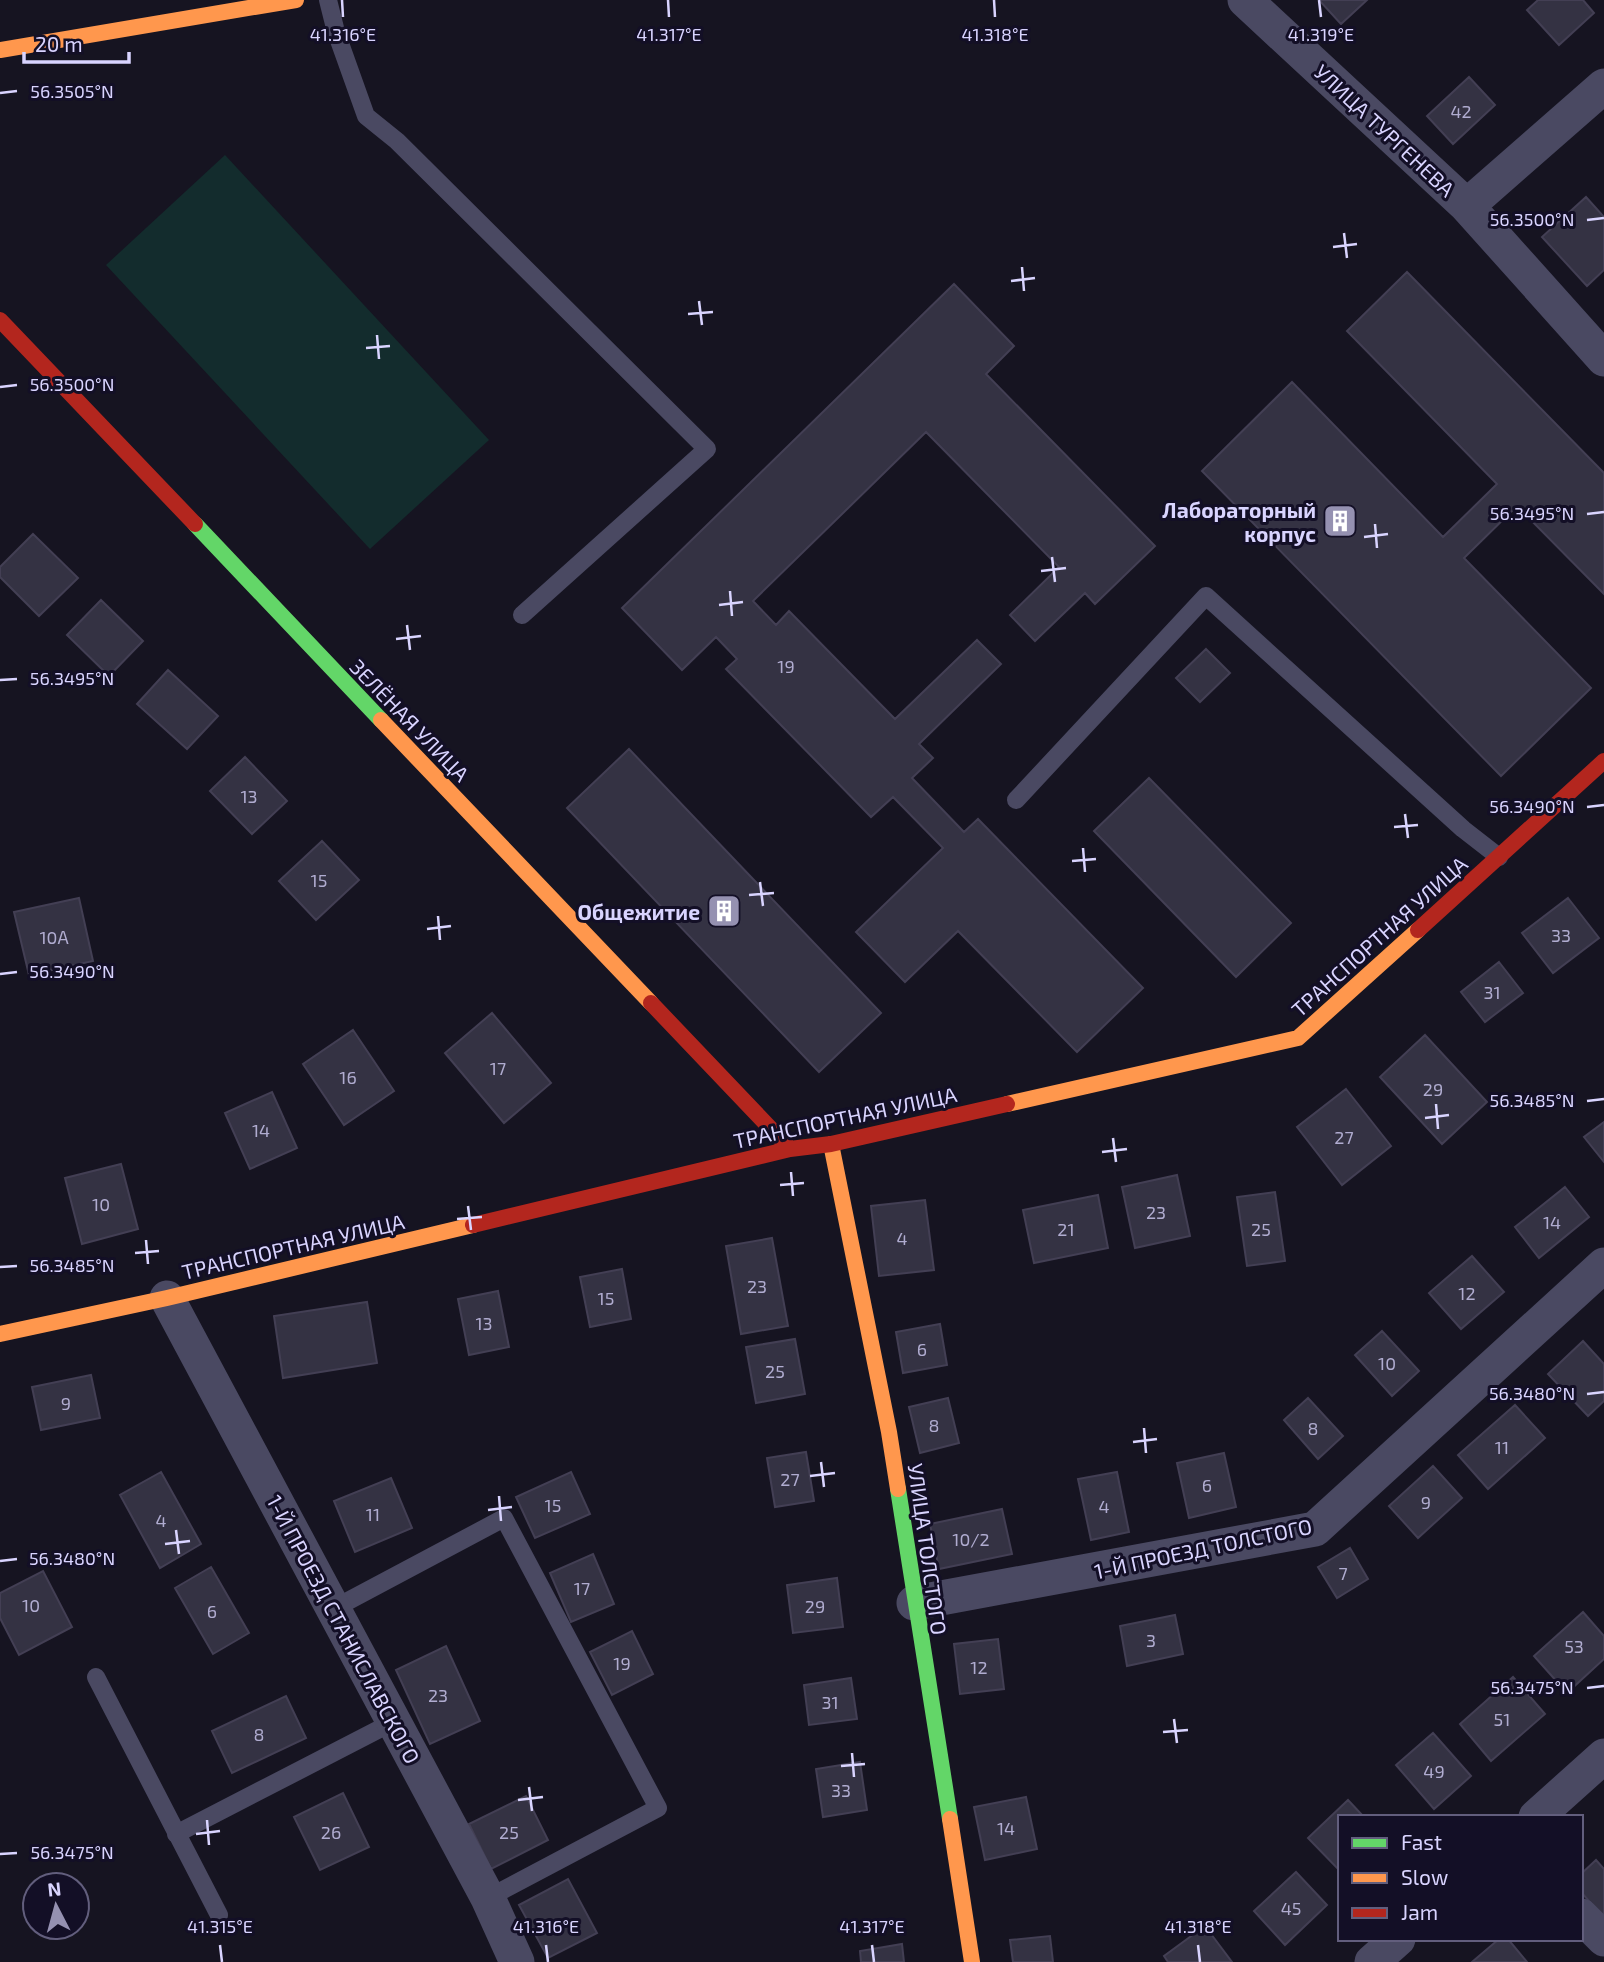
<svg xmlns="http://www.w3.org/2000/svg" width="1604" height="1962" viewBox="0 0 1604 1962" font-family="'Exo 2',sans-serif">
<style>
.green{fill:#132c2d}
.building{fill:#343243;stroke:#433f54;stroke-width:2}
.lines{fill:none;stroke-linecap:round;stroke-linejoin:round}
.lane{stroke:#4a4962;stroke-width:18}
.street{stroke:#4a4962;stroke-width:35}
.fast{stroke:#63d668;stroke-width:16}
.slow{stroke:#ff974d;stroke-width:16}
.jam{stroke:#b3261e;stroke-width:16}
.ticks{fill:none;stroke:#d9d4ff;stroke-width:2.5}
.labels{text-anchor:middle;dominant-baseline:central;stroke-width:6;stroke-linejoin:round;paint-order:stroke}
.number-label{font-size:18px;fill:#b0acd0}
.street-label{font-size:21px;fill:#d9d4ff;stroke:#130f26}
.poi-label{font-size:21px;font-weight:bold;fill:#d9d4ff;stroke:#130f26;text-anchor:end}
.ticks-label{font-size:18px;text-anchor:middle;fill:#d9d4ff;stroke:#130f26;stroke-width:6;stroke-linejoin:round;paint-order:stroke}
</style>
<rect width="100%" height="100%" fill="#161421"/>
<path class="green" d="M225,155L489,440L370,549L106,265Z"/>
<path class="building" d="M1319,0H1367L1341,24Z
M1538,0H1583L1594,13L1559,45L1527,10Z
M1469,77L1495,105L1453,144L1427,116Z
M1586,197L1604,217V270L1587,286L1542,237Z
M1407,272L1604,473V594L1517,506L1464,558L1591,688L1501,776L1202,471L1292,382L1443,537L1497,484L1347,331Z
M954,284L1014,346L986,374L1155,546L1095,604L1085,593L1035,641L1010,615L1059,567L926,432L753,601L776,625L789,611L895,719L977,640L1001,664L919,744L933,758L912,778L964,832L978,819L1143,988L1077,1052L958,931L905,982L856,932L943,848L893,797L871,817L726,669L737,659L716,637L682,670L622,608Z
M33,534L78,578L39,616L0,577V567Z
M101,600L143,641L109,676L67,635Z
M1206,649L1230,673L1200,702L1176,678Z
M168,670L218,716L187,749L137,704Z
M629,749L881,1013L819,1072L567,808Z
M245,757L287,801L252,834L210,791Z
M1149,778L1291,923L1236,977L1094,831Z
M322,841L359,880L316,920L279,881Z
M79,898L93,961L29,975L14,912Z
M1568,898L1599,938L1553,973L1522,933Z
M1499,962L1523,993L1485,1022L1461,992Z
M492,1013L551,1083L504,1123L445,1053Z
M353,1030L394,1091L344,1125L303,1064Z
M1425,1035L1487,1102L1442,1144L1380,1077Z
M1346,1089L1391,1146L1342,1185L1297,1127Z
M272,1092L297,1148L250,1169L225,1113Z
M1604,1122V1162L1584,1137Z
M121,1164L138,1229L82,1244L65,1178Z
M1177,1175L1190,1236L1135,1248L1122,1187Z
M1565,1187L1589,1217L1539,1258L1515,1227Z
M1275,1192L1285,1261L1247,1266L1237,1197Z
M1098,1195L1108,1248L1034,1263L1023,1210Z
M925,1200L934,1270L879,1276L871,1206Z
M772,1238L788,1326L741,1334L726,1246Z
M1472,1256L1504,1292L1461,1329L1429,1293Z
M622,1269L631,1319L590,1327L580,1277Z
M498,1291L509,1347L469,1355L458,1299Z
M367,1302L377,1363L283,1378L274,1316Z
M940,1324L947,1365L903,1373L896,1332Z
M1382,1331L1419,1371L1392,1396L1355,1355Z
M795,1339L805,1394L756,1403L746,1347Z
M1583,1341L1604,1364V1401L1588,1416L1548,1374Z
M91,1375L100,1418L41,1430L32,1387Z
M948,1398L959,1443L920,1453L909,1407Z
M1308,1398L1343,1436L1318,1459L1284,1420Z
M1515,1405L1545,1438L1488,1489L1458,1455Z
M806,1452L814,1501L775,1507L767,1458Z
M1224,1453L1236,1507L1189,1518L1177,1463Z
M1433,1466L1462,1498L1418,1538L1389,1506Z
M161,1472L201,1544L160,1568L120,1495Z
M571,1472L590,1514L535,1538L516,1497Z
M1117,1472L1129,1532L1091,1540L1078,1479Z
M391,1478L412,1528L355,1552L334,1501Z
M1002,1509L1012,1554L939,1569L930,1524Z
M1350,1548L1368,1579L1337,1598L1318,1567Z
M593,1554L614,1604L571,1622L550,1573Z
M211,1567L249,1633L213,1654L175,1588Z
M43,1571L72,1627L19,1655L0,1618V1593Z
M837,1578L843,1627L793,1633L787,1585Z
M1583,1612L1604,1636V1659L1567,1693L1534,1656Z
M1175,1615L1183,1654L1127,1666L1120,1626Z
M632,1631L653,1674L612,1695L590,1652Z
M998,1639L1004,1689L960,1694L954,1644Z
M446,1646L480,1721L430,1744L396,1670Z
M1513,1677L1545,1714L1491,1761L1460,1724Z
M851,1678L857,1719L809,1725L804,1685Z
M286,1696L306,1738L232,1773L212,1731Z
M1433,1733L1471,1776L1434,1809L1396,1765Z
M860,1762L867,1810L823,1817L816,1769Z
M343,1793L369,1847L320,1870L294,1817Z
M526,1796L548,1840L491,1869L469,1824Z
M1026,1797L1037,1849L985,1860L974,1807Z
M1348,1800L1364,1817H1340V1871L1308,1838Z
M1596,1860L1604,1869V1918L1581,1892V1874Z
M1296,1872L1327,1905L1285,1945L1254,1911Z
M568,1879L597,1933L548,1958L519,1905Z
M1205,1926L1232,1962H1168L1164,1956Z
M1050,1936L1053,1962H1013L1010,1940Z
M1499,1939H1508L1527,1962H1472Z
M902,1944L904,1962H861L860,1951Z"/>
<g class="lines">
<path class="lane" d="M328,0L336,32L366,116L397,141L707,449L522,615
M1016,800L1206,596L1463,829L1499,857
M333,1609L504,1518L658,1808L488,1898
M96,1677L219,1915
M176,1834L393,1722"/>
<path class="street" d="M1245,0L1467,206L1604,359
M1467,206L1604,86
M167,1298L488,1898L517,1962
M914,1603L1315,1529L1604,1265
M1536,1817L1604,1756
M1581,1916L1604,1939
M1372,1962L1398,1939"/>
<path class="fast" d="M195,524L381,720
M898,1489L950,1819"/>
<path class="slow" d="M0,50L296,0
M381,720L651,1003
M1007,1104L1298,1038L1418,930
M831,1144L889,1432L898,1489
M0,1334L167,1298L473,1225
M950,1819L972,1962"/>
<path class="jam" d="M0,320L195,524
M1418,930L1604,761
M651,1003L790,1149
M473,1225L790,1149L831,1144L1007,1104"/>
</g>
<path class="ticks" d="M342,0L343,17M668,0L669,17M994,0L995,17M1319,0L1321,17M0,93L17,91M1587,220L1604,218M1344,233L1347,258M1333,247L1357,244M1022,267L1024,291M1011,281L1035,278M699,301L702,325M688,314L713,312M377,335L379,359M366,348L390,346M0,387L17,385M1587,514L1604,512M1375,524L1377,548M1364,537L1388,534M1052,557L1055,582M1041,571L1066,568M730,591L732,616M719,605L743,602M407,625L410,650M396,639L421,636M0,680L17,679M1587,807L1604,805M1405,814L1408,838M1394,827L1418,825M1083,848L1085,872M1072,861L1096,859M760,882L763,906M749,895L774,893M438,916L440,940M427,929L451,926M0,974L17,972M1587,1101L1604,1099M1436,1104L1438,1129M1425,1118L1449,1115M1113,1138L1116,1162M1102,1152L1127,1149M791,1172L793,1196M780,1185L804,1183M468,1206L471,1230M457,1219L482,1217M146,1240L148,1264M135,1253L159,1251M0,1267L17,1266M1587,1394L1604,1392M1144,1428L1146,1453M1133,1442L1157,1439M821,1462L824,1487M810,1476L835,1473M499,1496L501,1521M488,1510L512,1507M176,1530L179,1554M165,1544L190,1541M0,1561L17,1559M1587,1688L1604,1686M1174,1719L1177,1743M1163,1732L1188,1730M852,1753L854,1777M841,1766L865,1764M529,1787L532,1811M518,1800L543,1797M207,1820L209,1845M196,1834L220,1831M0,1854L17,1853M220,1945L222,1962M546,1945L548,1962M872,1945L874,1962M1198,1945L1200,1962"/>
<defs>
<symbol id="building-square" viewBox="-11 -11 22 22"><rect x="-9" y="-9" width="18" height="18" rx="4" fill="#9591b1" stroke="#130f26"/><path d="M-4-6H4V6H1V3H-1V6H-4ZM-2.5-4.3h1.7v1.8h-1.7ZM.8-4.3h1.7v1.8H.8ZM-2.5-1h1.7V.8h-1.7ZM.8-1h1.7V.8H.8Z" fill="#fff"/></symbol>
</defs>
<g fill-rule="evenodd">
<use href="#building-square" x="1321" y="502" width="38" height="38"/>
<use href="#building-square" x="705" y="892" width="38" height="38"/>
</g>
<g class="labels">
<g class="number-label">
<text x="1461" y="111">42</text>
<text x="786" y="666">19</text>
<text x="249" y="796">13</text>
<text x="319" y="880">15</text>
<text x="1561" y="935">33</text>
<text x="54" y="937">10А</text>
<text x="1492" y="992">31</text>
<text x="498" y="1068">17</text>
<text x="348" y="1077">16</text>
<text x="1433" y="1089">29</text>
<text x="261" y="1130">14</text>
<text x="1344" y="1137">27</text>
<text x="101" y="1204">10</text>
<text x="1156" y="1212">23</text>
<text x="1552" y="1222">14</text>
<text x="1066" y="1229">21</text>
<text x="1261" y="1229">25</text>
<text x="902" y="1238">4</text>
<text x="757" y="1286">23</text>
<text x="1467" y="1293">12</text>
<text x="606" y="1298">15</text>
<text x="484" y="1323">13</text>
<text x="922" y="1349">6</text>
<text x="1387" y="1363">10</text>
<text x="775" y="1371">25</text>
<text x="66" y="1403">9</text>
<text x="934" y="1425">8</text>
<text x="1313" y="1428">8</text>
<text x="1502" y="1447">11</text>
<text x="790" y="1479">27</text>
<text x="1207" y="1485">6</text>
<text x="1426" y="1502">9</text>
<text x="553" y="1505">15</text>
<text x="1104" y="1506">4</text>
<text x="373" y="1514">11</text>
<text x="161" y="1520">4</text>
<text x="971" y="1539">10/2</text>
<text x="1343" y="1573">7</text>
<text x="582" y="1588">17</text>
<text x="31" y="1605">10</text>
<text x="815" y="1606">29</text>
<text x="212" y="1611">6</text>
<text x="1151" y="1640">3</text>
<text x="1574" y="1646">53</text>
<text x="622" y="1663">19</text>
<text x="979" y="1667">12</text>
<text x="438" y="1695">23</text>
<text x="830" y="1702">31</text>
<text x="1502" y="1719">51</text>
<text x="259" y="1734">8</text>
<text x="1434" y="1771">49</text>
<text x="841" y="1790">33</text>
<text x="1006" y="1828">14</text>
<text x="331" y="1832">26</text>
<text x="509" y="1832">25</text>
<text x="1291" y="1908">45</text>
</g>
<g class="street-label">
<text transform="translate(1385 130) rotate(43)">УЛИЦА ТУРГЕНЕВА</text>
<text transform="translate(410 720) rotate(46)">ЗЕЛЁНАЯ УЛИЦА</text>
<text transform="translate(1379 936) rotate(-42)">ТРАНСПОРТНАЯ УЛИЦА</text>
<text transform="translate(845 1117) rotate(-12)">ТРАНСПОРТНАЯ УЛИЦА</text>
<text transform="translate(293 1246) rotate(-13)">ТРАНСПОРТНАЯ УЛИЦА</text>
<text transform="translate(1203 1548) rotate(-12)">1-Й ПРОЕЗД ТОЛСТОГО</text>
<text transform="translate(928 1549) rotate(82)">УЛИЦА ТОЛСТОГО</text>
<text transform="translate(344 1629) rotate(62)">1-Й ПРОЕЗД СТАНИСЛАВСКОГО</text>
</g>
<g class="poi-label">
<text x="1316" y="509">Лабораторный<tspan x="1316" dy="24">корпус</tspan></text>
<text x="700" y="911">Общежитие</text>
</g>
</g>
<g class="ticks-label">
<text x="343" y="41">41.316°E</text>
<text x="669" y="41">41.317°E</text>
<text x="995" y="41">41.318°E</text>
<text x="1321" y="41">41.319°E</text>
<text x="72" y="98">56.3505°N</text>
<text x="1532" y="226">56.3500°N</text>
<text x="72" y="391">56.3500°N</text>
<text x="1532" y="520">56.3495°N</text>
<text x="72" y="685">56.3495°N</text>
<text x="1532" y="813">56.3490°N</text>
<text x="72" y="978">56.3490°N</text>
<text x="1532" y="1107">56.3485°N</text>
<text x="72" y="1272">56.3485°N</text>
<text x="1532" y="1400">56.3480°N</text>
<text x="72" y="1565">56.3480°N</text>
<text x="1532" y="1694">56.3475°N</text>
<text x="72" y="1859">56.3475°N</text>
<text x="220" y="1933">41.315°E</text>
<text x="546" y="1933">41.316°E</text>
<text x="872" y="1933">41.317°E</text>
<text x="1198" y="1933">41.318°E</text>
</g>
<rect x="1338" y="1815" width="245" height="126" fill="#130f26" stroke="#625e7d" stroke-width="2"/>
<rect x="1352" y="1838" width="35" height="10" fill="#63d668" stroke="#625e7d" stroke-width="2"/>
<text x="1401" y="1850" font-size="21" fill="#d9d4ff">Fast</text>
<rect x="1352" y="1873" width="35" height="10" fill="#ff974d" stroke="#625e7d" stroke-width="2"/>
<text x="1401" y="1885" font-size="21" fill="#d9d4ff">Slow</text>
<rect x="1352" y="1908" width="35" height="10" fill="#b3261e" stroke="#625e7d" stroke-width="2"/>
<text x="1401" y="1920" font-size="21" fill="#d9d4ff">Jam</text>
<g transform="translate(56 1906) rotate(354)"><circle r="33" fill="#130f26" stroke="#625e7d" stroke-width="2"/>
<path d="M0-5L12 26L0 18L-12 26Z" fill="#9591b1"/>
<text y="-10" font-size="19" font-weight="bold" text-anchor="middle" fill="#d9d4ff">N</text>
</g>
<path d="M24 52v10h105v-10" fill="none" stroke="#d9d4ff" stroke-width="3.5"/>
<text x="35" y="52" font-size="21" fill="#d9d4ff" stroke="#130f26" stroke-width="5" paint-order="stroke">20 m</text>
</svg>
